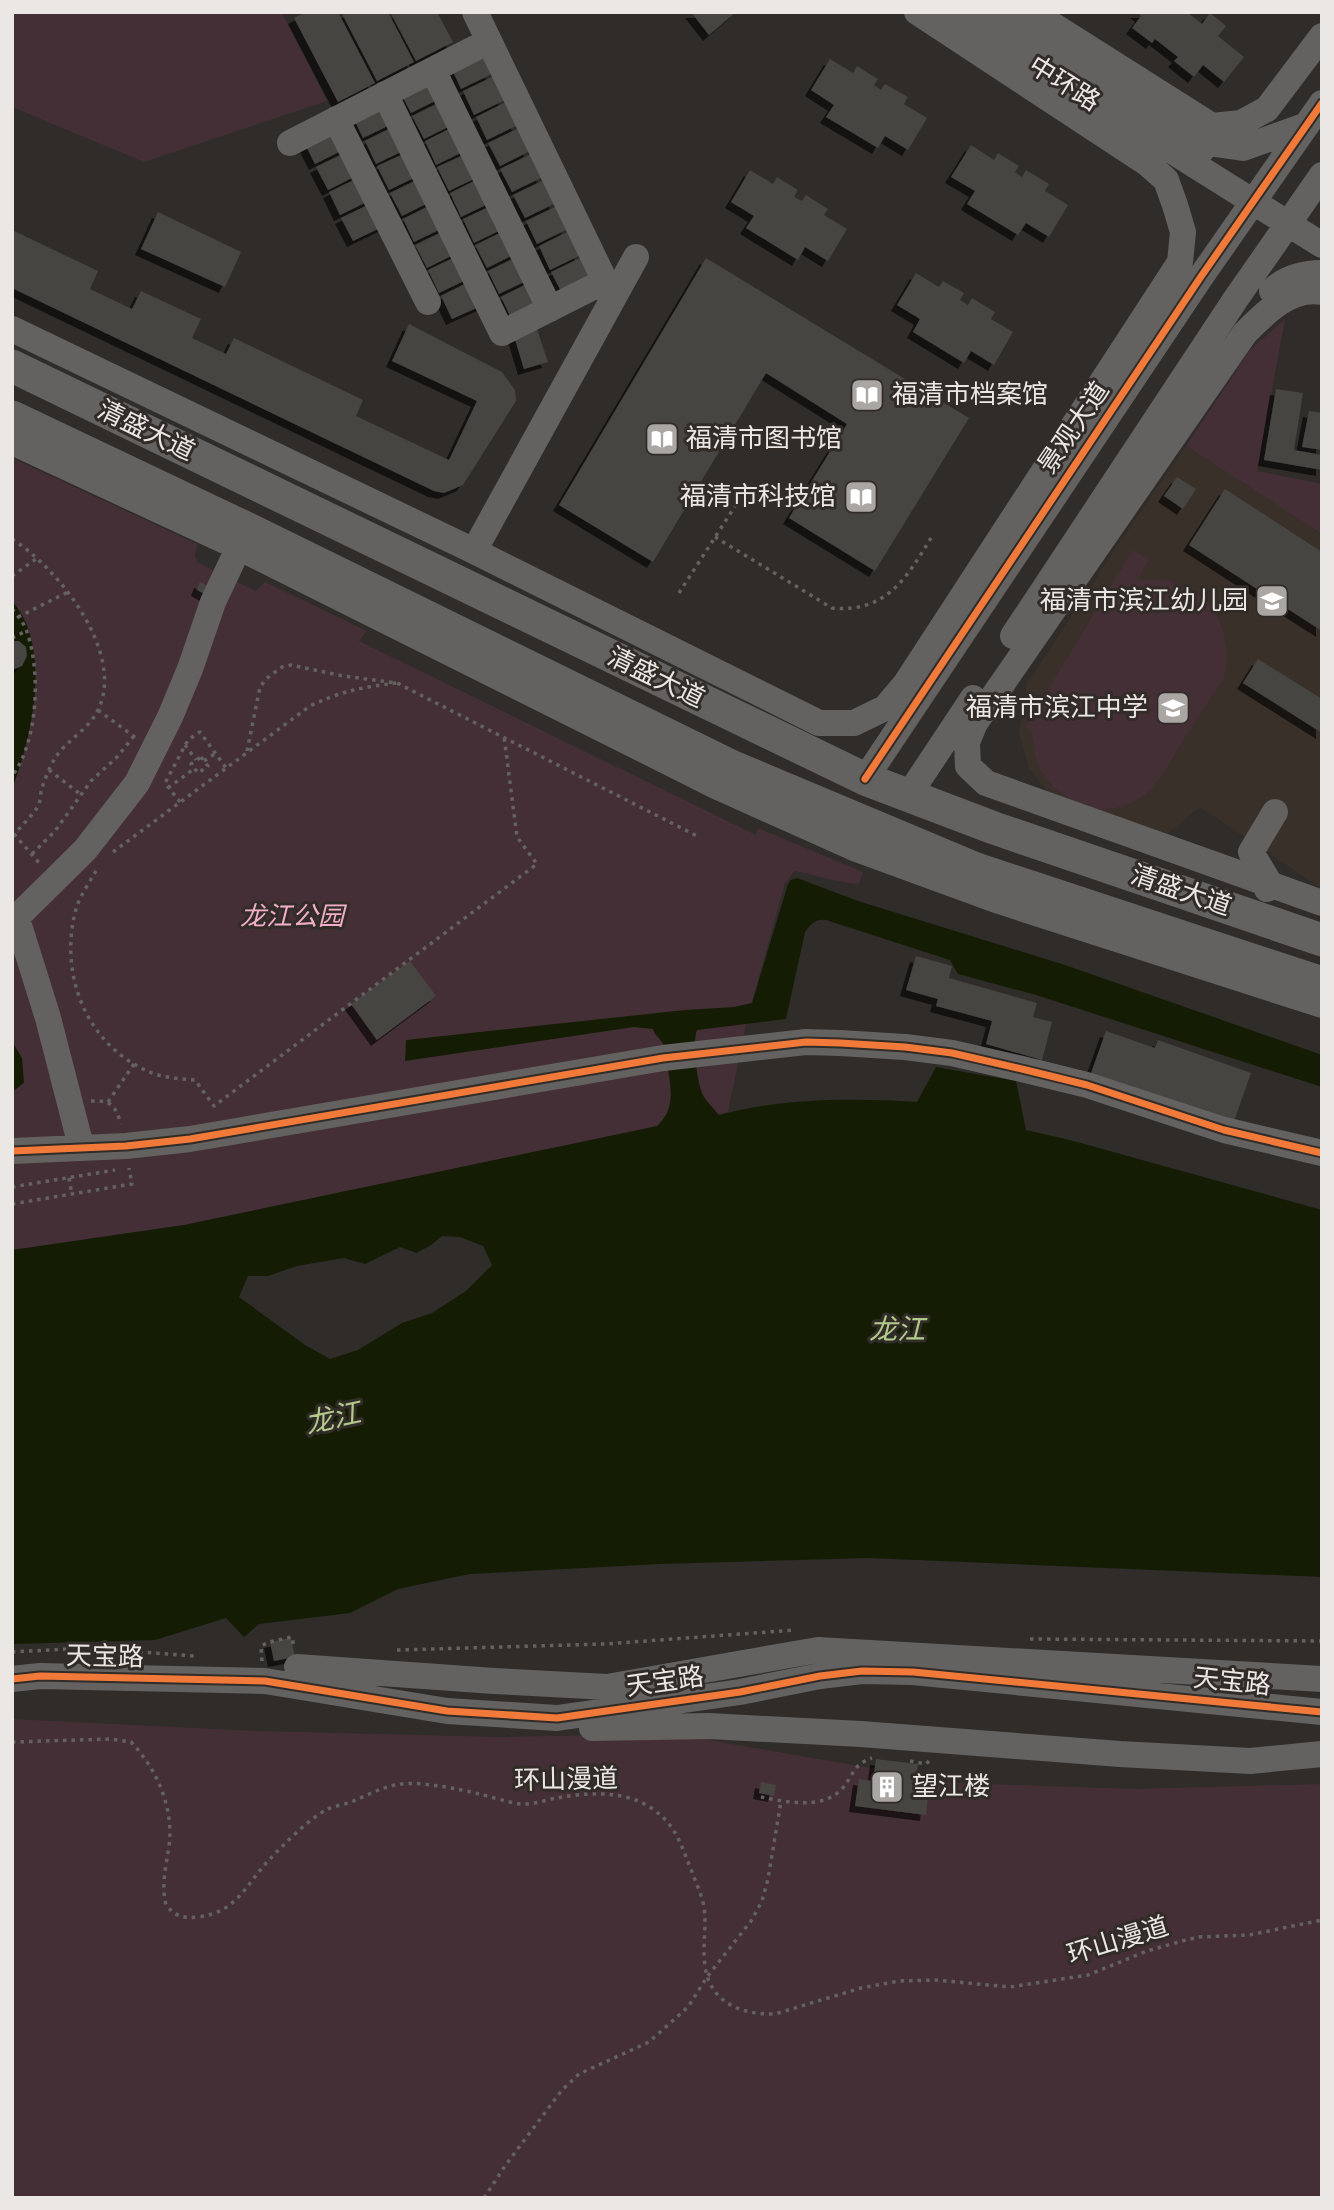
<svg xmlns="http://www.w3.org/2000/svg" width="1334" height="2210" viewBox="0 0 1334 2210" font-family="Spectral,'Noto Sans SC',serif">
<style>
.built{fill:#393029}
.green{fill:#452f37}
.water{fill:#141d04;fill-rule:evenodd}
.building{fill:#464442;filter:url(#shadow)}
.lines{fill:none;stroke-linecap:round;stroke-linejoin:round}
.path{stroke:#636260;stroke-width:3.5;stroke-dasharray:3.5 5;stroke-linecap:butt}
.minor{stroke:#636260;stroke-width:26}
.major{stroke:#646261;stroke-width:33}
.cycleway-casing{stroke:#312c28;stroke-width:11}
.cycleway{stroke:#f17a3a;stroke-width:7}
.labels{text-anchor:middle;dominant-baseline:central;stroke-width:6;stroke-linejoin:round;paint-order:stroke}
.street-label{font-size:26px;fill:#ebe7e4;stroke:#312c28}
.poi-label{font-size:26px;fill:#ebe7e4;stroke:#312c28;text-anchor:start}
.park-label{font-size:26px;font-style:italic;fill:#f4adc8;stroke:#312c28}
.water-label{font-size:28px;font-style:italic;fill:#b4ca8b;stroke:#312c28}
</style>
<defs>
<filter id="shadow"><feDropShadow dx="-6" dy="6" stdDeviation="0" flood-color="#0009"/></filter>
</defs>
<rect width="100%" height="100%" fill="#2f2c2a"/>
<path class="built" d="M1186,446L1322,534V889L1200,807L1163,837L1054,798L1029,769L1019,732L1027,684L1123,537Z"/>
<path class="green" d="M12,12H288L283,15L327,101L144,162L12,107Z
M1285,319L1257,471L1322,484V534L1186,446L1250,350Z
M12,458L197,544L195,555L197,562L256,591L265,582L367,631L359,641L754,834L756,835L758,828L863,872L859,884C837,883 817,875 795,871L785,883L746,1024L728,1112L184,1225L12,1250Z
M1133,550L1149,560L1137,580C1200,574 1236,617 1224,678C1210,699 1196,720 1183,741C1173,756 1165,774 1153,787C1131,810 1097,817 1070,799C1042,781 1034,765 1032,732L1025,727Z
M12,1719L257,1731L498,1737L614,1735L697,1738L959,1783L1134,1789L1322,1784V2198H12Z"/>
<path class="water" d="M12,601C53,647 32,737 12,789Z
M797,878L858,901L1065,965L1322,1055V1087L1036,995L958,974L950,960L826,920C815,919 812,923 805,932L786,1019L697,1030C692,1042 697,1085 704,1097C708,1103 714,1109 719,1115C782,1098 852,1098 917,1102L936,1067L1016,1081L1026,1130L1070,1140L1322,1210V1577L868,1558L660,1564L470,1574L398,1589L350,1613L259,1624L244,1637L226,1618L155,1640L12,1644V1250L184,1225L657,1126C676,1109 671,1087 667,1064C665,1057 665,1047 662,1042C658,1036 655,1036 653,1029L634,1027L405,1061L406,1040L685,1010L734,1007L752,1003L788,884L791,880ZM442,1236L460,1237L483,1246L492,1265L466,1291L432,1313L402,1323L358,1350L330,1359L305,1345L239,1297L248,1276H268L297,1266L344,1258L365,1264L400,1247L416,1253L431,1245Z
M12,1041L22,1058L24,1083L12,1092Z"/>
<path class="building" d="M306,12H338L375,83L338,102L294,18Z
M341,12H388L414,62L377,81Z
M390,12H437L453,42L416,61Z
M691,12H736L709,35Z
M1136,12H1187L1202,24L1210,13L1226,26L1218,36L1244,57L1224,82L1203,65L1194,77L1174,61L1178,57L1155,39L1152,43L1132,28L1141,16Z
M481,50L492,74L461,89L450,65Z
M830,59L853,73L857,66L878,79L874,85L881,90L885,84L908,97L904,104L927,118L908,150L885,136L878,148L826,117L834,105L811,90Z
M430,75L441,98L411,113L399,90Z
M494,76L505,100L474,115L463,91Z
M383,100L394,123L363,138L352,115Z
M443,101L454,124L424,139L412,116Z
M506,102L518,125L487,140L476,117Z
M334,125L345,149L315,164L303,140Z
M395,126L407,149L376,164L365,141Z
M455,126L467,150L436,165L425,141Z
M519,128L530,151L500,166L488,143Z
M971,145L994,160L998,153L1019,166L1015,172L1022,177L1026,170L1049,184L1045,191L1068,205L1049,237L1026,223L1018,235L967,204L975,191L951,177Z
M347,152L358,175L328,190L316,167Z
M408,152L420,175L389,190L377,166Z
M468,153L480,176L449,191L437,167Z
M531,154L543,177L512,192L500,169Z
M750,170L773,184L777,177L798,190L794,197L802,201L806,195L828,209L824,215L847,229L828,261L805,247L798,260L746,228L754,216L731,202Z
M360,177L371,200L340,215L329,192Z
M421,178L432,201L402,216L390,193Z
M480,178L492,202L461,217L450,193Z
M544,180L556,203L525,218L513,195Z
M372,203L384,226L353,241L341,218Z
M433,204L445,227L414,242L403,219Z
M493,205L505,228L474,243L463,219Z
M557,206L568,229L537,244L526,221Z
M158,212L241,252L225,287L141,249Z
M12,230L98,271L90,289L132,309L141,291L201,319L192,338L226,354L234,338L363,400L356,416L449,460L477,401L392,361L409,324L502,372L515,390L516,401L463,485L444,493L434,491L12,288Z
M446,230L457,253L427,268L415,245Z
M506,230L517,253L487,268L475,245Z
M569,231L581,255L550,270L539,246Z
M459,255L470,278L439,293L428,270Z
M519,256L530,279L499,294L488,271Z
M582,257L594,280L563,295L551,272Z
M706,258L969,418L875,571L789,518L847,424L766,373L653,562L559,505Z
M916,273L939,287L943,281L964,293L960,300L968,305L972,298L995,312L991,319L1013,332L994,365L971,351L964,363L913,332L920,319L897,305Z
M471,281L483,305L452,319L441,296Z
M531,282L543,305L512,320L501,297Z
M537,329L548,362L524,369L514,336Z
M1276,389L1303,393L1294,450L1322,455V470L1264,460Z
M1309,411L1322,413V450L1302,447Z
M1177,477L1196,489L1183,509L1164,496Z
M1225,489L1322,552V631L1189,545Z
M200,582L212,588L208,596L197,590Z
M12,641H19L26,647L27,656L22,666L12,670Z
M1258,659L1322,699V733L1243,683Z
M916,956L952,966L949,978L1037,1003L1033,1017L1052,1022L1042,1060L986,1044L992,1021L936,1006L938,999L906,990Z
M410,961L436,996L377,1040L351,1004Z
M1106,1031L1155,1048L1158,1040L1251,1073L1232,1127L1090,1076Z
M291,1638L295,1657L274,1661L270,1642Z
M876,1759L918,1764L915,1792L928,1794L926,1815L855,1806L859,1779L873,1781Z
M761,1782L776,1785L774,1796L759,1793Z"/>
<g class="lines">
<path class="path" d="M715,537L832,608C886,613 906,579 931,538
M12,539C58,568 126,653 98,710C89,729 67,740 55,758C50,767 45,778 42,788C40,794 41,802 37,808C30,818 20,827 12,837
M12,576L36,559
M679,593L741,497
M12,609C18,616 24,623 27,632C41,672 38,742 12,776
M18,617L68,592
M12,638L26,631
M98,710L136,738
M185,745L196,760
M247,751L260,687L267,678L282,667L291,665L343,676L397,683L697,836
M201,757L208,766L198,773L191,764Z
M204,761L216,753
M49,770L80,794
M168,788L195,768
M180,802L165,783L188,740L200,732L226,768
M14,834L41,865
M113,852L310,706C341,691 363,687 397,683
M32,854L55,831L91,781L117,757L134,736
M96,871C89,883 80,896 76,909C58,975 87,1047 152,1073C166,1078 181,1079 195,1080L214,1106L537,864L517,837L504,736
M91,1101C111,1100 115,1105 121,1124
M108,1102L134,1064
M69,1178L72,1195
M12,1187L115,1170
M12,1204L132,1184L129,1168
M1030,1639L1322,1641
M397,1650L605,1644L795,1630
M12,1652L87,1648L195,1656
M262,1661L261,1646L269,1642L292,1637L294,1648
M12,1742L111,1739L131,1742C157,1769 174,1808 169,1846C166,1867 161,1884 166,1905C175,1916 184,1919 198,1917C238,1912 245,1885 270,1859C282,1846 310,1818 326,1810C333,1806 343,1805 351,1802C377,1791 392,1781 422,1784C441,1786 460,1789 479,1794C492,1797 507,1802 520,1804C533,1805 545,1800 557,1798C589,1792 627,1790 654,1810C677,1826 682,1848 692,1872C696,1883 702,1895 704,1907C707,1927 702,1946 705,1966C710,2003 742,2015 775,2014L861,1988L899,1981L935,1980L1010,1987L1088,1975L1147,1951L1182,1941L1199,1937L1249,1935L1322,1920
M910,1761L926,1764L929,1761
M761,1797C787,1802 822,1810 842,1789C854,1775 852,1765 872,1758
M484,2198L505,2166L562,2090L579,2074L649,2042L688,2007L707,1977L751,1921L762,1901L768,1879L781,1801"/>
<path class="minor" d="M475,12L605,281L611,298
M951,12L1322,245
M992,12L1202,150
M1032,12L1212,126L1241,123L1267,109L1322,36
M433,70L550,309
M385,94L502,333L605,281
M336,119L428,302
M1187,140L1243,148L1307,125
M290,143L489,41
M1272,291C1285,278 1304,273 1322,273
M1322,292C1291,286 1265,313 1245,333L975,723L967,742L968,766L986,783L1322,903
M12,329L474,551L819,723H854L885,708L906,683L1180,262L1183,232L1175,205L1166,180L1148,164L917,12
M12,442L238,547L720,788L854,848L999,901L1322,1005
M474,551L636,257
M1013,636L1235,300L1322,175
M865,779L1200,278L1322,103
M908,796L973,698
M1267,889L1270,884L1251,852L1275,812
M17,919L48,1018L81,1146
M12,922L85,850L137,783L170,717L190,669L213,602L245,534
M12,1151L126,1146L190,1139L663,1058L806,1042L840,1043L905,1047L952,1053L1026,1070L1087,1085L1224,1130L1322,1153
M297,1667L494,1681L607,1687L818,1650L1322,1679
M12,1679L40,1676L265,1681L447,1711L557,1718L740,1692L820,1676L862,1671L913,1672L1322,1712
M592,1728L709,1726L861,1734L1120,1754L1250,1761L1322,1754"/>
<path class="major" d="M12,366L865,779L994,828L1322,940
M12,417L248,529L733,767L976,869L1322,983"/>
<defs>
<path id="cycleway" d="M865,779L1200,278L1322,103
M12,1151L126,1146L190,1139L663,1058L806,1042L840,1043L905,1047L952,1053L1026,1070L1087,1085L1224,1130L1322,1153
M12,1679L40,1676L265,1681L447,1711L557,1718L740,1692L820,1676L862,1671L913,1672L1322,1712"/>
</defs>
<use href="#cycleway" class="cycleway-casing"/>
<use href="#cycleway" class="cycleway"/>
</g>
<defs>
<symbol id="library-square" viewBox="-11 -11 22 22"><rect x="-9" y="-9" width="18" height="18" rx="4" fill="#a9a6a3" stroke="#312c28"/><path d="M-6-4Q-3-5.5-.7-3.5V5Q-3 3-6 4ZM6-4Q3-5.5 .7-3.5V5Q3 3 6 4Z" fill="#fff"/></symbol>
<symbol id="school-square" viewBox="-11 -11 22 22"><rect x="-9" y="-9" width="18" height="18" rx="4" fill="#a9a6a3" stroke="#312c28"/><path d="M0-5L7-2L0 1L-7-2ZM-4 1L0 2.5L4 1V4Q0 6-4 4Z" fill="#fff"/></symbol>
<symbol id="building-square" viewBox="-11 -11 22 22"><rect x="-9" y="-9" width="18" height="18" rx="4" fill="#a9a6a3" stroke="#312c28"/><path d="M-4-6H4V6H1V3H-1V6H-4ZM-2.5-4.3h1.7v1.8h-1.7ZM.8-4.3h1.7v1.8H.8ZM-2.5-1h1.7V.8h-1.7ZM.8-1h1.7V.8H.8Z" fill="#fff"/></symbol>
</defs>
<g fill-rule="evenodd">
<use href="#library-square" x="848" y="376" width="38" height="38"/>
<use href="#library-square" x="643" y="420" width="38" height="38"/>
<use href="#library-square" x="842" y="478" width="38" height="38"/>
<use href="#school-square" x="1253" y="582" width="38" height="38"/>
<use href="#school-square" x="1154" y="689" width="38" height="38"/>
<use href="#building-square" x="868" y="1768" width="38" height="38"/>
</g>
<g class="labels">
<g class="street-label">
<text transform="translate(1064 84) rotate(32)">中环路</text>
<text transform="translate(1074 428) rotate(-56)">景观大道</text>
<text transform="translate(146 431) rotate(26)">清盛大道</text>
<text transform="translate(656 678) rotate(26)">清盛大道</text>
<text transform="translate(1181 891) rotate(19)">清盛大道</text>
<text transform="translate(105 1657) rotate(1)">天宝路</text>
<text transform="translate(665 1682) rotate(-8)">天宝路</text>
<text transform="translate(1232 1682) rotate(6)">天宝路</text>
<text transform="translate(566 1780) rotate(-1)">环山漫道</text>
<text transform="translate(1118 1941) rotate(-17)">环山漫道</text>
</g>
<g class="poi-label">
<text x="892" y="395">福清市档案馆</text>
<text x="686" y="439">福清市图书馆</text>
<text x="836" y="497" text-anchor="end">福清市科技馆</text>
<text x="1248" y="601" text-anchor="end">福清市滨江幼儿园</text>
<text x="1148" y="708" text-anchor="end">福清市滨江中学</text>
<text x="912" y="1787">望江楼</text>
</g>
<g class="park-label">
<text x="292" y="917">龙江公园</text>
</g>
<g class="water-label">
<text x="897" y="1330">龙江</text>
<text transform="translate(333 1419) rotate(-12)">龙江</text>
</g>
</g>
<rect width="1334" height="2210" fill="none" stroke="#ebe7e4" stroke-width="28"/>
</svg>
